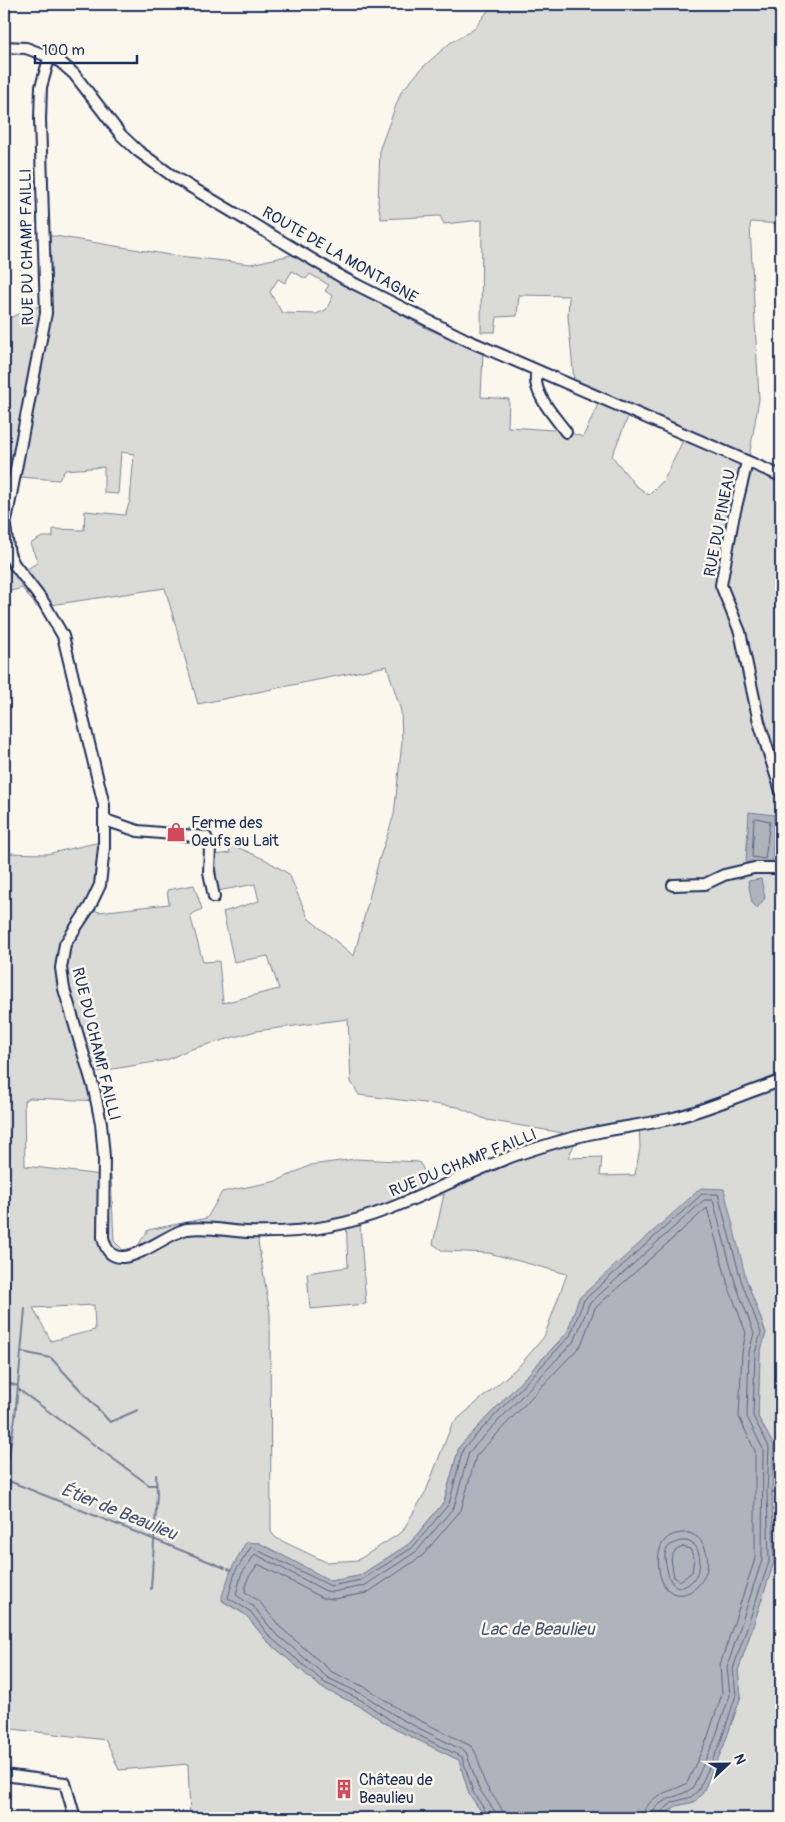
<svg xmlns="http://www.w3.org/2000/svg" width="785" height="1822" viewBox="0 0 785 1822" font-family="Pangolin,sans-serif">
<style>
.green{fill:#dadad7;stroke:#7a849a;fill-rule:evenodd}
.water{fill:#afb3bb;stroke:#747e96}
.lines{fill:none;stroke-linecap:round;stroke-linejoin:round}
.shore{stroke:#566483;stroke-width:1}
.stream{stroke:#747e96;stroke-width:2}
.minor-casing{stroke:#1b2f5e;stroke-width:14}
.minor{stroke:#fbf7ec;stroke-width:10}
.labels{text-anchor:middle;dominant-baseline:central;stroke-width:5;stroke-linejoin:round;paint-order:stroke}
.street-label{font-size:16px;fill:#1b2f5e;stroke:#fbf7ec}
.poi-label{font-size:16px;fill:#1b2f5e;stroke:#fbf7ec;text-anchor:start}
.water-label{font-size:18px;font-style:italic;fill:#47577a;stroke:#fbf7ec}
</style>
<rect width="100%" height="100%" fill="#fbf7ec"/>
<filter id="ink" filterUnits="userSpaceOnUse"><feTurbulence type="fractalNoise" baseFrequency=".02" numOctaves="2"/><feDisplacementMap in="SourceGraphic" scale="10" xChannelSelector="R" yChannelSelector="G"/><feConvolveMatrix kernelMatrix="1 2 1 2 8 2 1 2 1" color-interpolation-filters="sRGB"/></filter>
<g filter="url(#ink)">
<path class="green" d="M493,4H781V224L751,222L750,226L759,399L749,457L781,470V1818H660L676,1806L694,1802L702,1794L724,1745L741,1696L738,1671L774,1562L772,1492L774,1446L758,1417L760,1353L766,1333L746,1279L579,1298L567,1333L459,1447L444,1502L409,1544L359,1576L331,1581L259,1543H246L231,1570L222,1601L246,1615L266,1640L322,1688L358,1705L393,1728L459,1760L469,1794L486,1818H190L188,1764L119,1770L106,1740L4,1728V853L47,854L100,842L96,882L87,904L98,912L169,904L167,890L194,885L202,909L190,915L203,962L219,961L223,1003L279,989L268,956L234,962L223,912L259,901L255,884L217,891L215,855L230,853L228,843L266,860L289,874L308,918L354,956L379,860L394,815L402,742L401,711L387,666L198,704L165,588L37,607L22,588L4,593V555H6L17,576L38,562L30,544L42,537H53V529L84,530L85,511L125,515L130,501L134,454L121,452L118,494L104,493V467L65,470L59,480L6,476L4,489V320L41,305L39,236H55L170,255L251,264L291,255L304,247L363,281L357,291L426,328L483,353L481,397L509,399L508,427L553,430L556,428L583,437L599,402L628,417L612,456L635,485L649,495L664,480L688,430L574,381L568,317L569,296L519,295L517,316L497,317L495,332H481L482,220L444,224L440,216L381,219L378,202L380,148L401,92L423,67L450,43L474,29ZM292,271L306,279L310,274L329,285L325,291L333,296L326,310L316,314L282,313L270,292L278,279L285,283ZM348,1019L351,1082L359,1095L458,1107L487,1120L563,1133L432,1183L419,1162L355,1159L311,1165L277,1181L222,1192L207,1218L148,1230L137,1247L123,1250L114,1241L111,1176L25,1166L24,1101L30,1098L101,1101L95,1072L167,1060L188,1050L256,1031ZM639,1120L640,1148L635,1175L600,1176L602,1157L568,1158L581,1130ZM444,1194L433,1244L443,1251L489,1253L567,1274L544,1337L520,1365L452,1424L426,1491L402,1532L358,1560L326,1562L276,1538L271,1532L270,1313L258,1242L260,1229L293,1226L346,1217L348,1267L307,1273L310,1309L366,1304L360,1224ZM94,1305L95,1330L51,1341L33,1308Z"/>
<path class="water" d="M749,812L775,815L772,865L746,862Z
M761,879L765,898L757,908L752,903L748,881Z
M701,1188L724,1189L746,1279L766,1333L760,1353L758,1417L774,1446L772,1492L774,1562L738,1671L741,1696L724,1745L702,1794L694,1802L676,1806L660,1818H486L469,1794L459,1760L393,1728L358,1705L322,1688L266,1640L246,1615L222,1600V1596L231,1570L246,1542L259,1543L331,1581L359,1576L409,1544L444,1502L459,1447L567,1333L579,1298Z"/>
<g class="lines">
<path class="shore" d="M756,818L770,821L765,859L752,857L754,820Z
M689,1533C697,1536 702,1540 705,1548C720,1585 667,1619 659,1570C656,1548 663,1531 689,1533Z
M681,1541H687L694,1544C715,1572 673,1610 667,1569C665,1560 663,1553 669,1546Z
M683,1547L690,1549L694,1558L692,1572L680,1581L674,1577C672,1561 666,1553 683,1547Z
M490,1818L473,1792L462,1757L396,1724L361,1700L325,1683L270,1637L250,1611L228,1598L235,1572L251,1547L331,1586L361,1580L412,1548L449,1504L463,1449L570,1336L584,1300L702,1194H718L741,1280L761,1333L755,1353L753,1416L769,1447L767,1492L769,1562L733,1669L736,1695L720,1744L698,1791L691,1797L673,1802L660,1813L658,1818
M496,1818L494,1810L479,1789L466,1752L399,1718L364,1695L328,1678L274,1632L254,1607L236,1595L241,1575L255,1554L326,1591L333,1592L364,1586L417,1551L454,1507L469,1452L575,1340L589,1304L704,1200H713L735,1282L754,1333L749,1352L747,1417L763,1449L762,1560L727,1667L730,1695L714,1741L693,1787C681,1799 653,1797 652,1818
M504,1818C503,1805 493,1798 487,1787C479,1774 481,1757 471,1746L403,1712L367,1688L332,1672L280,1627L259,1601L245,1592L248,1578L258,1564L323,1598L334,1599L367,1593L422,1556L461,1510L476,1456L581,1345L595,1308L707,1208L728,1285L746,1333L742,1352L739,1417L755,1451V1559L720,1665L722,1694L707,1739L687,1783C672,1793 645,1793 644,1818"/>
<path class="stream" d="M22,1352L51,1358L110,1422L138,1410
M4,1382L18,1386
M18,1389L149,1485H156
M5,1478L15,1418L25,1309
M4,1479L225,1568
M772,1492L781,1491
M4,1506L10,1482
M228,1569L231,1570
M151,1589L157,1494L156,1475"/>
<defs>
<path id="minor" d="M4,47L26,48L58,60L74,74L121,135L138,151L174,177L345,279L467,340L781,476
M50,55L41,87L40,119L46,313L5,526L9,554L14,564L44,603L63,636L104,805V848L100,885L90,906L65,944L61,968L64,989L94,1089L101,1123L104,1157L103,1237C112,1284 162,1234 187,1229C207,1226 227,1231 247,1232C275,1233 302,1232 330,1226C395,1214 454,1177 516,1155C540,1147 564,1139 589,1134C616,1128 643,1125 670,1119C708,1110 744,1093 781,1081
M537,371C530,391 555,417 566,432
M747,462L733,519L721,585L740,632L759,722L781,791
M105,820L138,831L206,837L210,847L209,872L214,897
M673,885L705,884L724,875L754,868H781
M4,1775L65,1783L75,1818"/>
</defs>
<use href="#minor" class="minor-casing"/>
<use href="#minor" class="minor"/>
</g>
</g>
<defs>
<symbol id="shop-bare" viewBox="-9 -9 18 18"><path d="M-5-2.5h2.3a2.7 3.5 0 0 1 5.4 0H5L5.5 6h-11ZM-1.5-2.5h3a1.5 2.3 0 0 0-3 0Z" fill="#d1495b" stroke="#fbf7ec" stroke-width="2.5" paint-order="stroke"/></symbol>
<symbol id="building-bare" viewBox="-9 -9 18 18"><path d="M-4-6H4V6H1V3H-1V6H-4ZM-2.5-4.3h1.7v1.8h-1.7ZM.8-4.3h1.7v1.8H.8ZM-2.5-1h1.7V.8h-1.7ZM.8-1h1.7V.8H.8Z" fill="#d1495b" stroke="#fbf7ec" stroke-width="2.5" paint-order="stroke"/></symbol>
</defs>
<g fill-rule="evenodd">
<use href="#shop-bare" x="162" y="818" width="28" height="28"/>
<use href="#building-bare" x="330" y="1775" width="28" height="28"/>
</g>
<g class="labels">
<g class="street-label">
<text transform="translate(27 247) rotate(-91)">RUE DU CHAMP FAILLI</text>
<text transform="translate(340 255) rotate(30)">ROUTE DE LA MONTAGNE</text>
<text transform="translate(720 523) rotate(-79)">RUE DU PINEAU</text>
<text transform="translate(96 1044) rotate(76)">RUE DU CHAMP FAILLI</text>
<text transform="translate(463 1163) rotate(-22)">RUE DU CHAMP FAILLI</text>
</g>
<g class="poi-label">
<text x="191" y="823">Ferme des<tspan x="191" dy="18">Oeufs au Lait</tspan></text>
<text x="359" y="1780">Château de<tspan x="359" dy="18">Beaulieu</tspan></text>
</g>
<g class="water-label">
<text transform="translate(119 1512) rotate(22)">Étier de Beaulieu</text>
<text x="537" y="1629">Lac de Beaulieu</text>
</g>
</g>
<rect width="785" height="1822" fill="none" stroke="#fbf7ec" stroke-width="20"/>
<rect x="10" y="10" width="765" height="1802" fill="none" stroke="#1b2f5e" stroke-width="2" filter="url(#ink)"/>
<g transform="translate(728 1764) rotate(68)" stroke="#fbf7ec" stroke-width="4" paint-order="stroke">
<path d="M0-4L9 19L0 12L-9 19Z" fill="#1b2f5e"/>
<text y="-8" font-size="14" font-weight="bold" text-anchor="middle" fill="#1b2f5e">N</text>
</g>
<path d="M35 55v8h102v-8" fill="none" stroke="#1b2f5e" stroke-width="2.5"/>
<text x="42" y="55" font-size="15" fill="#1b2f5e" stroke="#fbf7ec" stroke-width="4" paint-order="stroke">100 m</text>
</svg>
